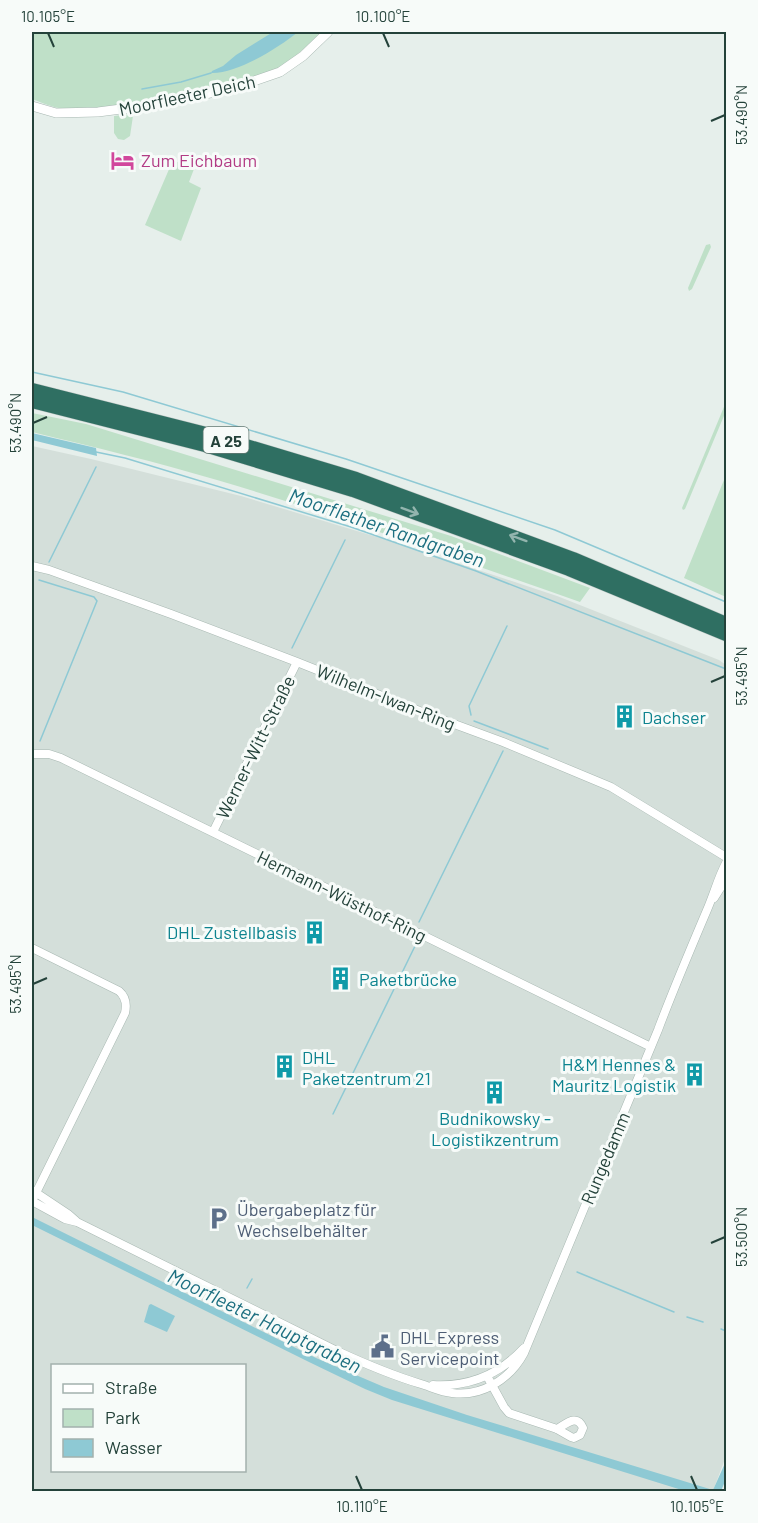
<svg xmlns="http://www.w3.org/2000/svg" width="758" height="1523" viewBox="0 0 758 1523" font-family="Barlow,sans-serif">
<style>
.built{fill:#d4dfda;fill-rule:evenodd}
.green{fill:#bfe0c8}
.water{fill:#8ec9d4}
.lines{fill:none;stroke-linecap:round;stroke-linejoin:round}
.stream{stroke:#8ec9d4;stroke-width:1.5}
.minor-casing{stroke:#a8b8b2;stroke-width:9}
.tertiary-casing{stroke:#a8b8b2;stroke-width:10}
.motorway-casing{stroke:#c2cac8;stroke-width:15}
.minor{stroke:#fff;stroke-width:8}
.tertiary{stroke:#fff;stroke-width:9}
.motorway{stroke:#2f6f62;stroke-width:14}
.oneway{stroke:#93b5ae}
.ticks{fill:none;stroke:#24423a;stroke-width:2}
.labels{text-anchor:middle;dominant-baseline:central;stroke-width:6;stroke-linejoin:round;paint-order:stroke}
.shield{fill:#f7fbf9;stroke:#637a73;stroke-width:1.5}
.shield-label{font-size:16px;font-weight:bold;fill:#24423a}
.street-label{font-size:18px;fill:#24423a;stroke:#f7fbf9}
.hotel-label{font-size:18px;fill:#b23c85;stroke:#f7fbf9;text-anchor:start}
.culture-label{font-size:18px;fill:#0d838f;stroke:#f7fbf9;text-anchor:start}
.service-label{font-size:18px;fill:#4e5e75;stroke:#f7fbf9;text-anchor:start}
.water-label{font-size:20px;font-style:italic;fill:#1c6f80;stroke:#f7fbf9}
.neatline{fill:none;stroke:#24423a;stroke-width:2}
.ticks-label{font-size:15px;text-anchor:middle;fill:#24423a}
</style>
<rect width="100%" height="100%" fill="#e6efeb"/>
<path class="built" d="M32,446L91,459L241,496L400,544L557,596L719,660L726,665V1456L713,1491L32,1492ZM52,1366H244V1470H52Z"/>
<path class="green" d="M32,32H322C308,44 292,62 276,70C252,82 219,87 193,93C156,101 109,112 71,110C57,109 45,104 32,99Z
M131,114L133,116L130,136L124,140L118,139L114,133V116Z
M173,160L194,169L189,182L201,188L181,241L145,225Z
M710,244L711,247L692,289L689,291L688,288L706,245Z
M726,402V411L685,509L683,510L682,508Z
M32,413L86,424L451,536L590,588L580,602C459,560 339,516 217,480C156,462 94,447 32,432Z
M726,475V597L684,578Z"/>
<path class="water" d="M273,32H298C278,48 237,74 211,73L212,71L223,66L236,55Z
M32,433L96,448L97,456L32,440Z
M32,1217L316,1358L384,1387L467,1415L713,1490L726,1461V1479L721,1491H685L392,1400L365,1389L309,1362L32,1225Z
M151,1304L175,1316L167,1332L144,1322L149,1305Z"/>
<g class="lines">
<path class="stream" d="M142,89L181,82L211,73
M32,372L123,392L346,459L555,530L726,602
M96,452L125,458L351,527L476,571L726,669
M49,562L96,467
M39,580L94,597L97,601L40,741
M292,648L345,540
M471,715L469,706L507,626
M474,721L548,749
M419,922L503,751
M333,1114L417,942
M577,1272L674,1312
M247,1288L252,1279
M687,1317L703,1322
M721,1329L726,1331"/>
<defs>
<path id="minor" d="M32,566L49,570L171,614L297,662L427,714L503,742L611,787L726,857
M32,754H49L61,758L651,1047
M213,832L297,662
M714,898L726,879
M32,948L119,991C126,997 127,1004 125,1013L32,1201
M32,1190L68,1214L76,1221
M32,1201L65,1219L77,1222L335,1350C363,1363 391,1375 421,1384C431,1387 441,1392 452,1393C482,1397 510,1379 524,1353L658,1030C673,990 690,950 707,910C714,894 718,878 726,863
M487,1376L504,1407L509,1413L557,1429L571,1437L574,1438L580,1435L583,1428C577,1413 566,1424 557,1429
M433,1385C469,1387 500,1374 524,1348"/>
<path id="tertiary" d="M32,106L56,113L98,112L160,104L237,87L280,72L303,56L328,32"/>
<path id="motorway" d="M32,390L206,434L356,479L573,559L726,624
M32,401L205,445L353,490L569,569L726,634"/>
</defs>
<use href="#minor" class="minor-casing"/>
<use href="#tertiary" class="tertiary-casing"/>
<use href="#motorway" class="motorway-casing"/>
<use href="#minor" class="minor"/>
<use href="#tertiary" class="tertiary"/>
<use href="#motorway" class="motorway"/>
</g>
<defs><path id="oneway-shaft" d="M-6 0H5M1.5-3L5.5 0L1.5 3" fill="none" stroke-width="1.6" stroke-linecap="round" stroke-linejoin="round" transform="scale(1.5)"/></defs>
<g class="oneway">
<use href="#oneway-shaft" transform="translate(410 511) rotate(20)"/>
<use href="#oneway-shaft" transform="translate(518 538) rotate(-160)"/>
</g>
<path class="ticks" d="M48,33L54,47M383,33L389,47M711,121L725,115M33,423L47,417M711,682L725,676M33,984L47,978M711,1243L725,1237M356,1476L362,1490M691,1476L697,1490"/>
<defs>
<symbol id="hotel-bare" viewBox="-9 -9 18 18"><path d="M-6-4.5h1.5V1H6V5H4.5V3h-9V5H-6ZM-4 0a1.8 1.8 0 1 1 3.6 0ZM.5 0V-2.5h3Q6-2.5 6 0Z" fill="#d1479c" stroke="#f7fbf9" stroke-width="2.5" paint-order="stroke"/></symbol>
<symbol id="building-bare" viewBox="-9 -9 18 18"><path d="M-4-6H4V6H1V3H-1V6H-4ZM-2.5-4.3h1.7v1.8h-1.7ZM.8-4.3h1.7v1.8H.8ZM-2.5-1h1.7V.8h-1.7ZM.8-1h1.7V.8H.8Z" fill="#0f9aa8" stroke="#f7fbf9" stroke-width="2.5" paint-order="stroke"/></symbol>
<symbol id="parking-bare" viewBox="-9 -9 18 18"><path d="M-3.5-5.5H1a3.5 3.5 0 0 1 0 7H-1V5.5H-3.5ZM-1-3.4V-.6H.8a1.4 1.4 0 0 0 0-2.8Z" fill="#5c6f8a" stroke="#f7fbf9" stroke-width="2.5" paint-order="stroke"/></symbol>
<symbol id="civic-bare" viewBox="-9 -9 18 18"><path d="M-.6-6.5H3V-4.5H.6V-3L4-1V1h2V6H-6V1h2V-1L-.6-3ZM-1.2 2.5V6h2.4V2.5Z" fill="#5c6f8a" stroke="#f7fbf9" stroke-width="2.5" paint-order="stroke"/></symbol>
</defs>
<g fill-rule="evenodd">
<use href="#hotel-bare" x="106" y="144" width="33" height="33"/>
<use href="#building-bare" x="608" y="700" width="33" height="33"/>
<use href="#building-bare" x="298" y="916" width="33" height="33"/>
<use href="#building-bare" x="324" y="962" width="33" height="33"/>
<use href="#building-bare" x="268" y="1050" width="33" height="33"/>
<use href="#building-bare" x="678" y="1058" width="33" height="33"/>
<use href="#building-bare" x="478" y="1076" width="33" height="33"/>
<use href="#parking-bare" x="202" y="1202" width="33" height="33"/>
<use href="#civic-bare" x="366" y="1330" width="33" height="33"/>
</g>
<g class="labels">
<rect class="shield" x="203.5" y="427" width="45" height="26" rx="4.5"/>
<g class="shield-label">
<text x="226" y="440">A 25</text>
</g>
<g class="street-label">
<text transform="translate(187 95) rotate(-12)">Moorfleeter Deich</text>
<text transform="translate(386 697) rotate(22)">Wilhelm-Iwan-Ring</text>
<text transform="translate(255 747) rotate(-64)">Werner-Witt-Straße</text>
<text transform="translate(342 896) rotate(26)">Hermann-Wüsthof-Ring</text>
<text transform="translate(605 1158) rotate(-67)">Rungedamm</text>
</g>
<g class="hotel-label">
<text x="141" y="160">Zum Eichbaum</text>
</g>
<g class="culture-label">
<text x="642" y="717">Dachser</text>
<text x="297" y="932" text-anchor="end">DHL Zustellbasis</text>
<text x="359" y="979">Paketbrücke</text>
<text x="302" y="1057">DHL<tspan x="302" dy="21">Paketzentrum 21</tspan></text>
<text x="676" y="1064" text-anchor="end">H&amp;M Hennes &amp;<tspan x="676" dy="21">Mauritz Logistik</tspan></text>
<text x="495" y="1118" text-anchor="middle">Budnikowsky -<tspan x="495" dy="21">Logistikzentrum</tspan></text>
</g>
<g class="service-label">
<text x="237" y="1209">Übergabeplatz für<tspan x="237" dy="21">Wechselbehälter</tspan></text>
<text x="400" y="1337">DHL Express<tspan x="400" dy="21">Servicepoint</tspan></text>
</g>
<g class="water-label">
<text transform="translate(387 527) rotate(19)">Moorflether Randgraben</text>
<text transform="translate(265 1320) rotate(26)">Moorfleeter Hauptgraben</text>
</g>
</g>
<rect width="758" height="1523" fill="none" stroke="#f7fbf9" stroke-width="66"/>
<rect x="51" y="1364" width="195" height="108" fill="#f7fbf9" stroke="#a3b1ad" stroke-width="1.5"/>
<rect x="63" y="1384" width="30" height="9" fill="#ffffff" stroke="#a3b1ad" stroke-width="1.5"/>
<text x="105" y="1394" font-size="18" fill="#24423a">Straße</text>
<rect x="63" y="1409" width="30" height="18" fill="#bfe0c8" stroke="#a3b1ad" stroke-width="1.5"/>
<text x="105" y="1424" font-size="18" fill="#24423a">Park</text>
<rect x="63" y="1439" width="30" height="18" fill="#8ec9d4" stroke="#a3b1ad" stroke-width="1.5"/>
<text x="105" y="1454" font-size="18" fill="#24423a">Wasser</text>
<rect x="33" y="33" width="692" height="1457" class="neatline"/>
<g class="ticks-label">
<text x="48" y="22">10.105°E</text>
<text x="383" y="22">10.100°E</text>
<text transform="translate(742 115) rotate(-90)" y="5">53.490°N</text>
<text transform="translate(16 423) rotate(-90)" y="5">53.490°N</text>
<text transform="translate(742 676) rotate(-90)" y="5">53.495°N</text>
<text transform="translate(16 984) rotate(-90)" y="5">53.495°N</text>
<text transform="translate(742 1237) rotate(-90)" y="5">53.500°N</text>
<text x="362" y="1512">10.110°E</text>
<text x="697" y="1512">10.105°E</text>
</g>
</svg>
